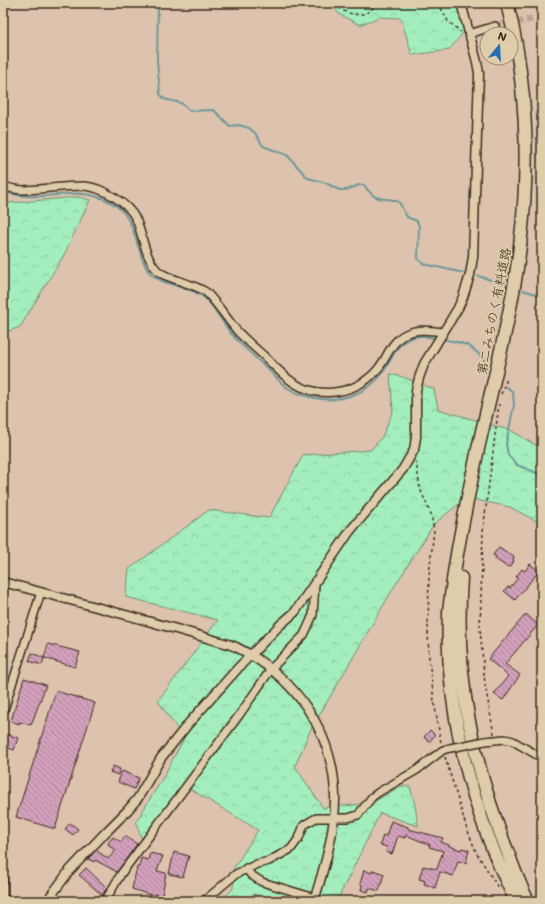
<svg xmlns="http://www.w3.org/2000/svg" width="545" height="904" viewBox="0 0 545 904" font-family="Mali,'Klee One',sans-serif">
<style>
.forest{fill:url(#forest-crowns);stroke:#708c6e}
.lines{fill:none;stroke-linecap:round;stroke-linejoin:round}
.stream{stroke:#6d9798;stroke-width:2}
.building{fill:url(#building-back-hatch);stroke:#3b2a1e}
.minor-tunnel{stroke:#bda491;stroke-width:7;stroke-dasharray:7 3.5;stroke-linecap:butt}
.minor-casing{stroke:#3b2a1e;stroke-width:10}
.tertiary-casing{stroke:#3b2a1e;stroke-width:11}
.motorway-casing{stroke:#3b2a1e;stroke-width:15}
.path{stroke:#3b2a1e;stroke-width:1.5;stroke-dasharray:3 3;stroke-linecap:butt}
.minor{stroke:#dfccaa;stroke-width:7}
.tertiary{stroke:#dfccaa;stroke-width:8}
.motorway{stroke:#dfccaa;stroke-width:12}
.minor-bridge-casing{stroke:#3b2a1e;stroke-width:10;stroke-linecap:butt}
.minor-bridge{stroke:#dfccaa;stroke-width:7}
.labels{text-anchor:middle;dominant-baseline:central;stroke-width:3.5;stroke-linejoin:round;paint-order:stroke}
.street-label{font-size:13px;fill:#3b2a1e;stroke:#dfccaa}
</style>
<defs>
<pattern id="forest-crowns" width="20" height="18" patternUnits="userSpaceOnUse"><rect width="20" height="18" fill="#a4eebd"/><path d="M2 6a3 3 0 1 1 6 0M12 15a3 3 0 1 1 6 0" fill="none" stroke="#8ecca2"/></pattern>
<pattern id="building-back-hatch" width="6" height="6" patternUnits="userSpaceOnUse"><rect width="6" height="6" fill="#d3a0bc"/><path d="M-1 5l2 2M0 0l6 6M5-1l2 2" fill="none" stroke="#ac8398"/></pattern>
</defs>
<rect width="100%" height="100%" fill="#ddc3ae"/>
<filter id="ink" filterUnits="userSpaceOnUse"><feTurbulence type="fractalNoise" baseFrequency=".025" numOctaves="2"/><feDisplacementMap in="SourceGraphic" scale="8" xChannelSelector="R" yChannelSelector="G"/><feConvolveMatrix kernelMatrix="1 2 1 2 8 2 1 2 1" color-interpolation-filters="sRGB"/></filter>
<g filter="url(#ink)">
<path class="forest" d="M331,3H460L467,28L449,50L412,55L401,18L379,17L360,25L339,14Z
M78,197L90,200L65,253L20,327L3,333V209L9,203Z
M390,374L403,377L434,389L438,409L512,431L542,449V524L510,507L466,498L434,524L394,587L310,731L295,766L323,808L372,803L401,786L410,787L415,805L418,826L380,813L337,901H275L253,894L249,901H220L233,889L234,868L258,830L187,787L143,843L136,822L164,776L184,738L158,701L218,620L126,597L129,569L209,510L269,518L303,455L371,450L382,437L393,411Z"/>
<g class="lines">
<path class="stream" d="M157,3L158,4L157,61L160,94L164,99L181,103L190,111L214,110L230,126L239,125L249,128L255,133L263,146L287,155L308,178L326,183L339,190H347L359,185H364C379,206 381,194 399,202L407,217L417,221L419,226L418,259L424,264L464,273
M3,192C11,194 18,196 27,196C59,198 85,185 115,205C137,220 135,248 147,269C159,288 192,284 208,301C216,310 222,321 229,331C240,345 255,357 268,369C274,375 280,383 288,388C294,392 302,395 310,397C335,404 368,395 383,372C392,360 395,344 411,338C420,334 429,337 438,339
M478,276L507,285
M523,290L542,296
M442,339C468,344 469,343 487,363
M507,387L513,392L514,405L506,444L508,455L517,465L542,475"/>
</g>
<path class="building" d="M499,547L514,557L513,560L514,561L510,567L508,566L507,567L495,559L496,557L493,555Z
M530,564L539,571L515,600L504,591L508,587L510,588L518,578L516,577L522,569L525,571Z
M526,614L538,625L505,664L520,675L503,700L494,694L508,676L488,659Z
M48,644L80,652L75,667L44,658Z
M32,653L44,658L42,665L29,661Z
M24,678L46,685L31,725L19,722V724L11,721Z
M56,691L95,703L55,829L16,817Z
M430,730L435,735L429,742L424,737Z
M3,733L18,738L14,750L3,746Z
M113,766L120,769L118,775L110,772Z
M122,771L139,778L134,789L118,782Z
M391,821L408,827V829L443,838L441,842L449,845V846L461,850L462,848L469,850L466,863L458,861L453,876L440,872L435,888L424,884L425,881L419,879L423,866L437,869L443,851L429,847L430,845L406,835L405,838L398,836L392,854L386,852L387,847L380,845L383,835L386,836Z
M70,823L78,829L73,835L65,829Z
M125,836L137,844L117,872L95,860L94,862L88,859L96,850L108,859L116,850L109,846V845L108,843L113,837L121,842Z
M174,852L189,856L183,877L169,874Z
M150,853L163,856L157,871L166,873L162,896L154,894V896L132,889L137,867H139L141,858L148,860Z
M86,868L107,888L102,895L79,875Z
M364,870L372,873L373,870L384,874L379,891L369,888L368,892L361,890L362,885L360,884Z"/>
<g class="lines">
<path class="minor-tunnel" d="M495,26L532,19"/>
<defs>
<path id="minor" d="M469,34L495,26
M3,186L14,189L23,190C43,189 64,186 84,186C102,187 128,203 136,219C143,235 144,256 157,270C165,279 193,283 206,292C218,304 227,319 238,332C246,340 255,348 263,355C273,365 283,376 294,383C321,400 357,393 377,370C387,359 389,345 402,336C414,328 429,330 443,332
M3,713L41,592
M485,741L505,739L513,741L542,758
M246,868L251,875L262,882L315,898
M3,880V901
M105,901L121,874L240,714L271,669L304,635L313,615L315,584
M204,901L236,874L257,864L269,861L291,849L299,838L304,825L316,818H348L358,815L372,797L379,792L417,770L443,750L450,748"/>
<path id="tertiary" d="M3,582C48,594 92,606 137,618C161,625 184,631 207,638C216,641 227,643 236,647C293,675 333,729 335,795C336,830 324,868 314,901
M47,901L70,870L106,832L127,811L138,798L161,758L189,723L239,667L280,625L295,612L350,531L403,469L414,450L416,437V390L419,378L424,364L458,308L463,297L470,275L473,257L479,73L477,62L461,3"/>
<path id="motorway" d="M507,3C527,82 530,165 520,246C512,314 493,381 478,449C469,492 459,536 453,580C452,591 450,601 449,612C445,711 472,812 516,901
M461,578C454,676 472,762 508,853C514,869 520,886 528,901"/>
</defs>
<use href="#minor" class="minor-casing"/>
<use href="#tertiary" class="tertiary-casing"/>
<use href="#motorway" class="motorway-casing"/>
<path class="path" d="M334,3C341,12 357,18 368,12C371,10 375,6 378,3
M438,3L448,21L461,32
M501,394L507,379
M416,461L420,489L431,514L434,530L429,575L428,630L429,659L434,701L441,743
M494,734L485,685L480,628L483,531L499,404
M445,757L466,826L476,852L499,889"/>
<use href="#minor" class="minor"/>
<use href="#tertiary" class="tertiary"/>
<use href="#motorway" class="motorway"/>
<defs>
<path id="minor-bridge" d="M450,748L485,741"/>
</defs>
<use href="#minor-bridge" class="minor-bridge-casing"/>
<use href="#minor-bridge" class="minor-bridge"/>
</g>
</g>
<g class="labels">
<g class="street-label">
<text transform="translate(493 311) rotate(-79)">第二みちのく有料道路</text>
</g>
</g>
<rect width="545" height="904" fill="none" stroke="#dfccaa" stroke-width="16"/>
<rect x="8" y="8" width="529" height="888" fill="none" stroke="#3b2a1e" stroke-width="1.5" filter="url(#ink)"/>
<g transform="translate(499 46) rotate(18)"><circle r="19" fill="#dfccaa" stroke="#9d8b72"/>
<path d="M0-3L7 15L0 10L-7 15Z" fill="#1f6fb2"/>
<text y="-6" font-size="11" font-weight="bold" text-anchor="middle" fill="#3b2a1e">N</text>
</g>
</svg>
